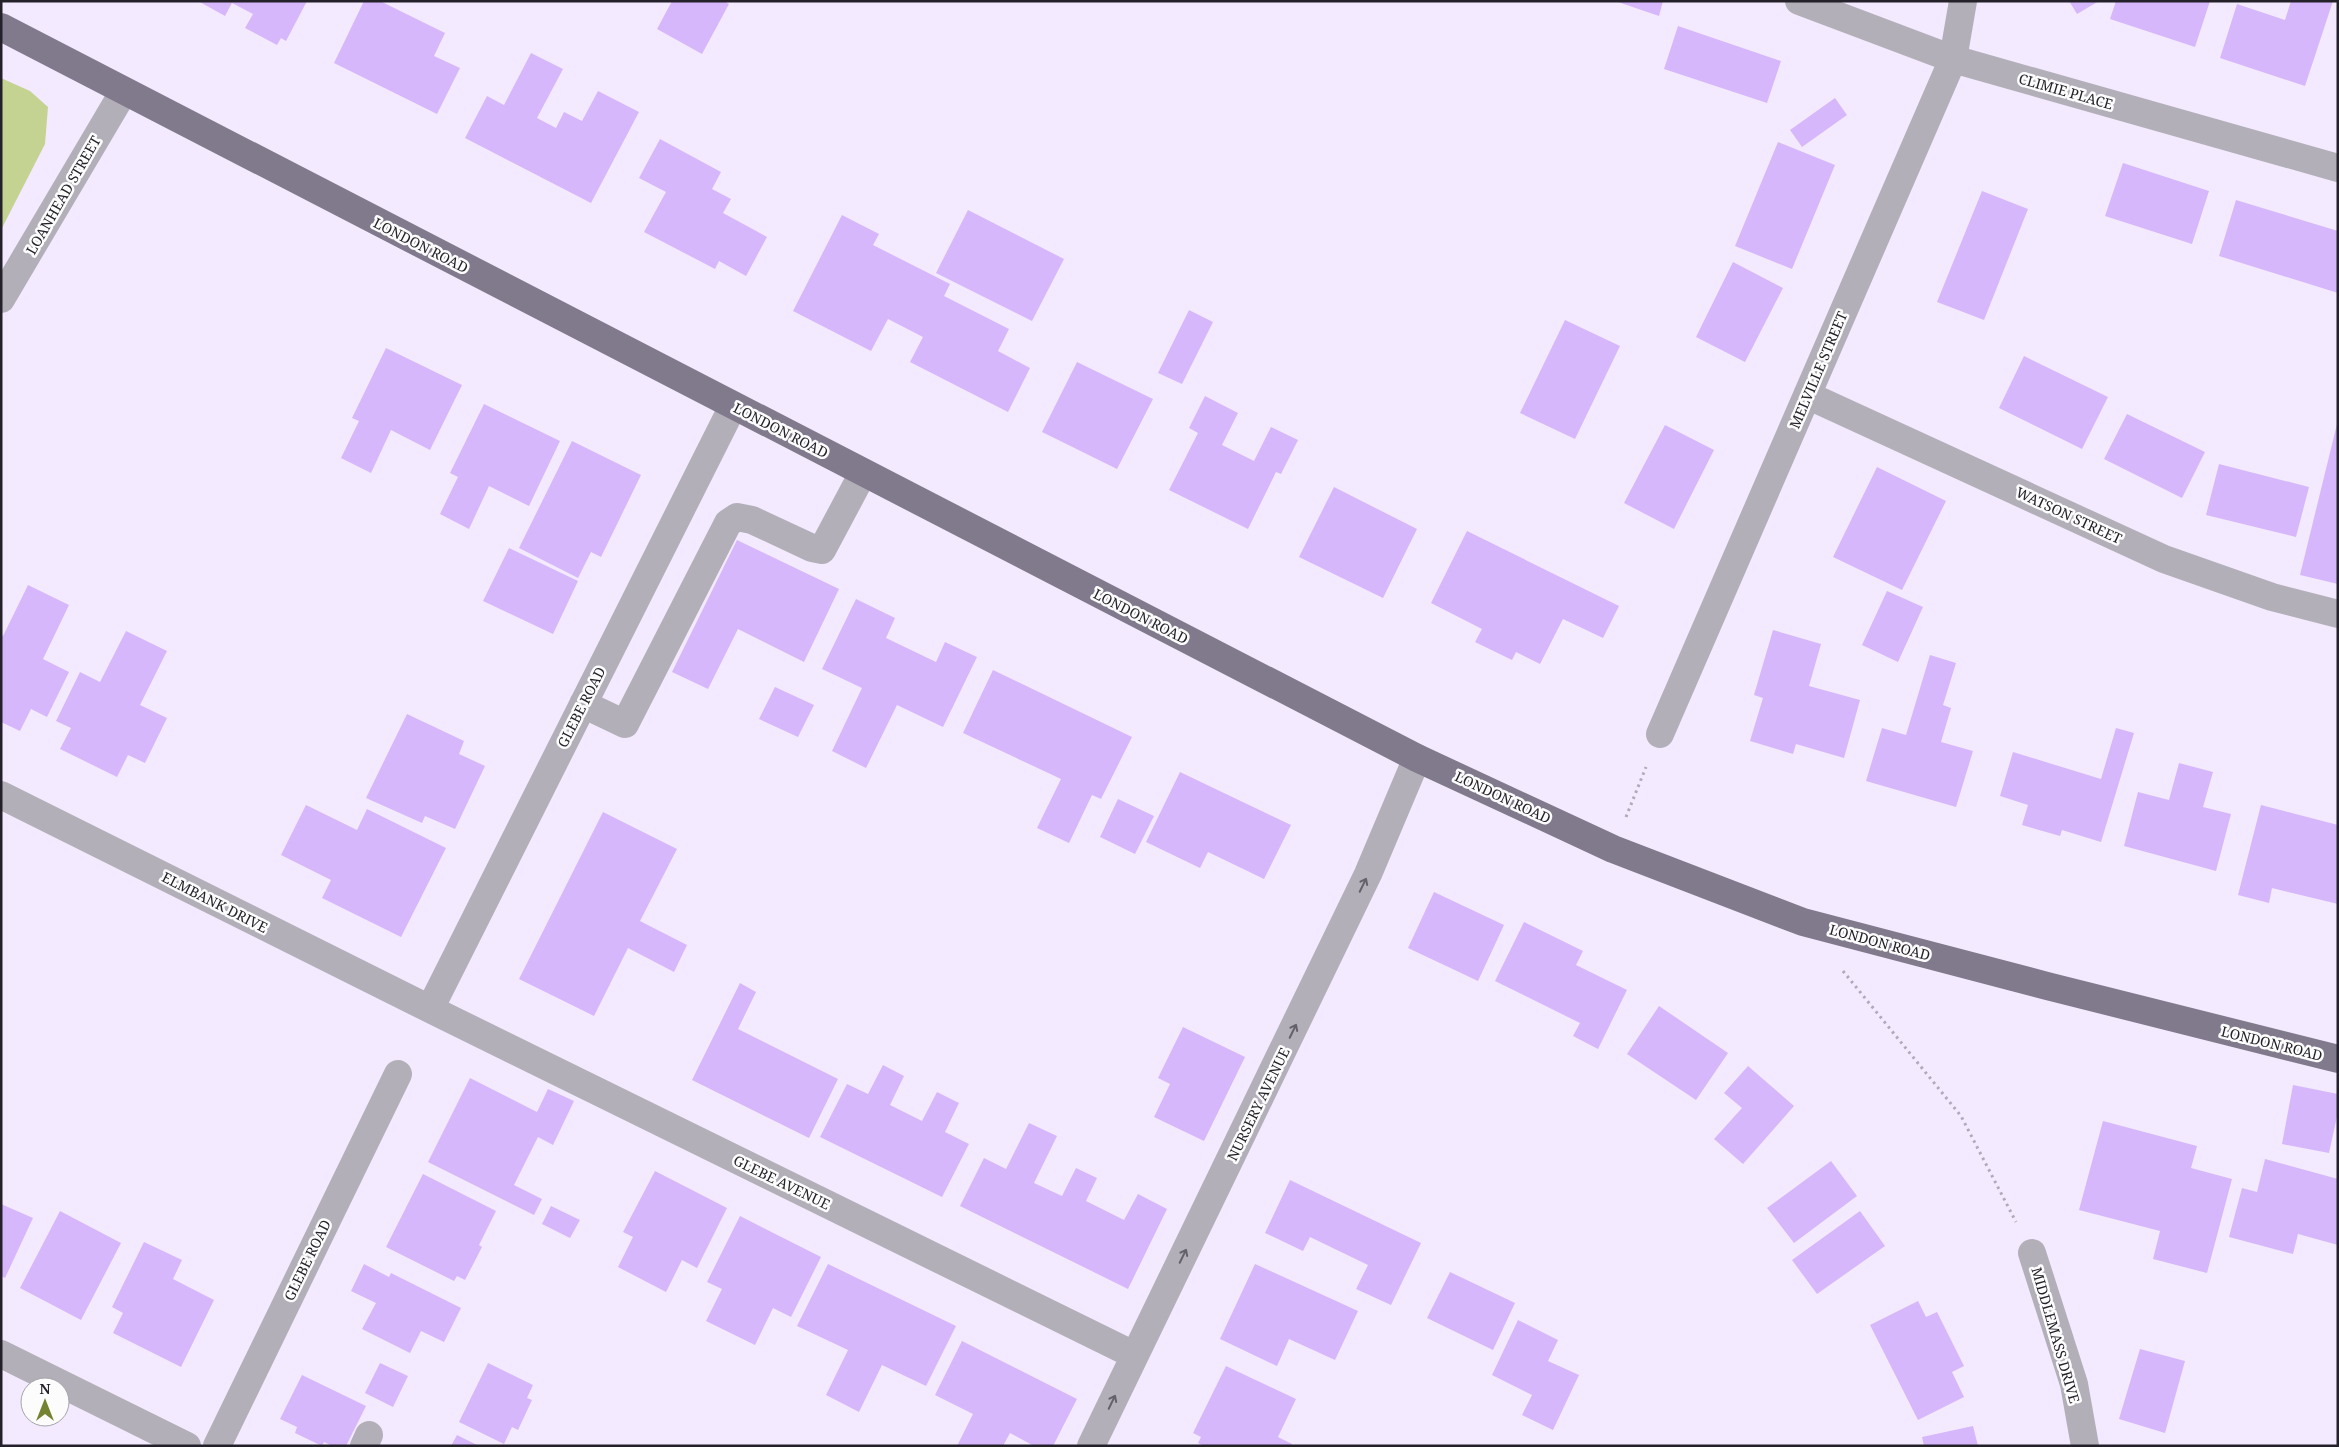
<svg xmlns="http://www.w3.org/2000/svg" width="2339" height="1447" viewBox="0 0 2339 1447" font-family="'Noto Serif',serif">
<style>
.green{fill:#c4d392}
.building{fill:#d7b7fc}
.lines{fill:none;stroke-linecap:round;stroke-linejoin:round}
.path{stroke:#b0a9ba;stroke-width:3;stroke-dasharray:2.5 4;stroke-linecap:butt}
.minor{stroke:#b3afb9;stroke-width:28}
.major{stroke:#81798c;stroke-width:28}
.oneway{stroke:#65616a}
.labels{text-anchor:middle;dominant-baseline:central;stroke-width:5;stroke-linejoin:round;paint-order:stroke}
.street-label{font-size:14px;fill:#25212a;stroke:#fcfcfc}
</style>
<rect width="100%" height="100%" fill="#f3eaff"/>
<path class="green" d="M1,78L30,91L48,107L45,144L1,230Z"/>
<path class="building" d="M198,1H307L286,41L281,38L277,45L245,28L253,14L232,3L225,16Z
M364,1H380L445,33L434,56L460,68L437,114L334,63Z
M672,1H724L729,4L702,54L657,29Z
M1615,1H1663L1659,16Z
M2069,1H2099L2077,14Z
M2116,1H2210L2195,47L2110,19Z
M2291,1H2333L2305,86L2220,58L2237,4L2285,20Z
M1678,26L1781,61L1767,103L1664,69Z
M531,53L563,69L537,118L556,128L564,112L582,121L598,91L639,112L591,203L465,138L487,96L504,105Z
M1835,98L1847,115L1802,147L1790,130Z
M660,139L721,172L712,189L731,199L723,213L767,237L746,276L719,261L715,269L644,232L666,192L639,178Z
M1778,142L1835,165L1792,269L1735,246Z
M2123,163L2209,191L2192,244L2105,216Z
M1982,191L2028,209L1984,320L1937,302Z
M2236,200L2338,231V293L2219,256Z
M968,210L1064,259L1032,321L936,273Z
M842,215L879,234L873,245L950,284L944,296L1009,329L998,351L1030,368L1008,412L910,362L923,337L888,319L871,351L793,311Z
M1733,262L1783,288L1745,362L1696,337Z
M1189,310L1213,322L1182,384L1158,373Z
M1565,320L1620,346L1575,439L1520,413Z
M386,348L462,385L430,450L391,430L371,473L341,458L359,421L352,418Z
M2024,356L2108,397L2082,449L1999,408Z
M1077,362L1153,399L1117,469L1042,432Z
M1205,396L1238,413L1222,445L1254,461L1271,427L1298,440L1281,474L1276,472L1248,529L1169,490L1198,433L1189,428Z
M484,404L560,441L529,506L489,486L469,529L440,514L458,477L450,473Z
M2127,414L2205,452L2182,498L2104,459Z
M2338,420V584L2300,575Z
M1665,425L1714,450L1674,529L1624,503Z
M572,441L641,475L601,557L591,552L578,578L519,548Z
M2219,464L2309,487L2296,537L2206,515Z
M1877,467L1946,501L1902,590L1833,557Z
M1334,487L1417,529L1383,598L1299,557Z
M1467,531L1619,606L1603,638L1563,619L1540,664L1516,652L1512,660L1475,642L1482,629L1431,603Z
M737,540L839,589L804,662L738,629L708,689L672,672Z
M509,548L578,581L553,634L483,601Z
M28,585L69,605L43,659L69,672L47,717L31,709L20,731L1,722V635L3,636Z
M1887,591L1923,607L1898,662L1862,645Z
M856,599L895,618L886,638L936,662L945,642L977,657L943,727L897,705L866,768L832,751L862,688L822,669Z
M1773,630L1821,644L1809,686L1860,700L1844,758L1796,744L1793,754L1750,741L1763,698L1754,695Z
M126,631L167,651L140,705L167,718L145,763L128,755L117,777L60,749L71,728L56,721L80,672L100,682Z
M1930,655L1956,663L1943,705L1951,708L1941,742L1973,751L1956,807L1866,781L1882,728L1906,735Z
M993,670L1132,737L1101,799L1092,795L1069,843L1037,828L1061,779L963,733Z
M775,687L814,705L798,737L759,719Z
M407,714L464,741L459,754L485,766L455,829L425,816L422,823L366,798Z
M2116,728L2134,733L2101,842L2062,830L2060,836L2022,825L2028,805L2000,796L2013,752L2101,779Z
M2179,763L2213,772L2203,807L2231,814L2216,871L2124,846L2138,792L2169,800Z
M1180,772L1291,825L1264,879L1208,852L1200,868L1146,842Z
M1118,799L1154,816L1135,854L1100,837Z
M306,805L357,830L367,809L446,848L401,937L322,898L331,880L281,855Z
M2261,805L2338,825V904L2272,888L2269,903L2238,895Z
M603,812L677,849L640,921L687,945L674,972L628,948L594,1016L519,979Z
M1434,892L1504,925L1478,981L1408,948Z
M1524,922L1583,951L1576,965L1627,990L1598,1049L1573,1036L1580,1023L1495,981Z
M740,983L756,992L738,1029L838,1079L809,1138L692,1080Z
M1659,1006L1728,1053L1696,1100L1627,1054Z
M1183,1027L1245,1057L1204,1141L1154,1117L1170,1084L1158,1078Z
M883,1065L904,1076L890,1105L922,1121L937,1092L959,1103L945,1132L969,1144L942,1197L820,1137L847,1084L868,1094Z
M1748,1066L1794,1106L1743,1164L1714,1139L1742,1108L1724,1093Z
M470,1078L537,1112L548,1089L574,1101L553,1145L538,1137L514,1185L542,1199L534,1215L428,1162Z
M2293,1085L2338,1094V1112L2329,1153L2282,1144Z
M2103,1121L2197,1146L2191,1168L2232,1179L2207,1273L2153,1259L2160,1231L2079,1210Z
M1029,1123L1057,1136L1034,1183L1062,1196L1076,1168L1097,1178L1086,1201L1124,1220L1138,1194L1167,1209L1128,1289L960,1206L984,1158L1006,1169Z
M2265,1159L2338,1179V1245L2298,1234L2293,1254L2229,1237L2242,1188L2257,1192Z
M1831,1161L1857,1196L1794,1243L1767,1208Z
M655,1171L727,1208L697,1268L682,1260L666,1292L618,1267L633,1237L623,1232Z
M423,1174L496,1211L479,1245L482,1247L465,1280L457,1276L454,1281L386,1247Z
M1290,1180L1421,1243L1391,1305L1356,1289L1368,1265L1310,1237L1303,1251L1265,1233Z
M1,1204L33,1218L5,1278L1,1276Z
M551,1206L580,1220L570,1238L542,1224Z
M60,1211L121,1243L81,1320L20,1288Z
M1860,1211L1885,1246L1817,1294L1792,1260Z
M740,1216L821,1257L791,1317L773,1308L755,1345L706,1321L722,1289L707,1282Z
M144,1242L182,1260L173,1279L214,1300L181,1367L113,1333L123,1313L112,1307Z
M364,1264L389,1277L391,1273L461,1308L444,1342L421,1331L410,1353L362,1329L376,1303L351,1291Z
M828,1264L956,1326L926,1386L882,1365L859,1412L826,1395L848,1350L797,1326Z
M1255,1264L1358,1311L1335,1360L1289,1339L1277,1366L1220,1339Z
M1450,1272L1515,1303L1493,1350L1427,1318Z
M1918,1301L1926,1317L1937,1312L1964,1366L1952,1372L1964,1397L1918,1420L1870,1325Z
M1518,1320L1558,1340L1548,1361L1579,1375L1553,1430L1522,1415L1532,1395L1492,1375Z
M962,1341L1077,1399L1053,1446H1034L1010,1433L1003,1446H957L973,1414L935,1395Z
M2140,1349L2185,1361L2165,1433L2119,1419Z
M380,1363L408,1376L393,1407L365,1393Z
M488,1363L533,1385L527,1398L532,1400L518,1430L512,1427L504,1444L459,1422Z
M1226,1366L1296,1399L1278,1437L1292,1444L1291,1446H1204L1198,1443L1201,1437L1193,1433Z
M302,1375L366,1406L346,1446H332L324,1442L322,1446L295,1433L297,1427L280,1419Z
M1973,1426L1978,1446H1924L1922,1437Z
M457,1435L479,1446H451Z"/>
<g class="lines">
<path class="path" d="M1626,817L1646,767
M1843,971L1961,1116L2016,1222"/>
<path class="minor" d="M1799,1L1953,59L2338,168
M1,299L124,91
M1807,395L2164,559L2272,597L2338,614
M583,704L625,724L728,523L737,517L752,520L812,548L822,550L863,473
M1660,734L1953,59L1963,1
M1,795L430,1009L1134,1355
M430,1009L733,406
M2032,1253L2074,1384L2085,1446
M1,1354L187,1446
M217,1446L398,1074
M364,1446L369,1435
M1091,1446L1368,874L1417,758"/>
<path class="major" d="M1,27L1417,758L1613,849L1803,922L2047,986L2338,1059"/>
</g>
<defs><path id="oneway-shaft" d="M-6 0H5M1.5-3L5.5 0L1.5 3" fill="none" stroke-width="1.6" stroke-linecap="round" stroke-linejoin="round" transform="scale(1.25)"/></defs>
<g class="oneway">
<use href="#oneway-shaft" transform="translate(1363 885) rotate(-64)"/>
<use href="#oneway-shaft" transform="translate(1293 1031) rotate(-64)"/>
<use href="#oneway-shaft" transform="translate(1183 1256) rotate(-64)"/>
<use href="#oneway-shaft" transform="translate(1112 1402) rotate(-64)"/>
</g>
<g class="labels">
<g class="street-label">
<text transform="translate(2066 91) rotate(16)">CLIMIE PLACE</text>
<text transform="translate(63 195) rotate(-60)">LOANHEAD STREET</text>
<text transform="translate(421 245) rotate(27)">LONDON ROAD</text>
<text transform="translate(1818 370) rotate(-67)">MELVILLE STREET</text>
<text transform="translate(781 430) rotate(27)">LONDON ROAD</text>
<text transform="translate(2069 515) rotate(25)">WATSON STREET</text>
<text transform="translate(1141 616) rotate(27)">LONDON ROAD</text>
<text transform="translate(581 707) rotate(-63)">GLEBE ROAD</text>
<text transform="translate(1503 797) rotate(25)">LONDON ROAD</text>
<text transform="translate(215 902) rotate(27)">ELMBANK DRIVE</text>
<text transform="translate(1880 942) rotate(15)">LONDON ROAD</text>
<text transform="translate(2272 1043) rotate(14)">LONDON ROAD</text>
<text transform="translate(1258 1104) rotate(-64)">NURSERY AVENUE</text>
<text transform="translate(782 1182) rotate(26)">GLEBE AVENUE</text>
<text transform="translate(307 1260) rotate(-64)">GLEBE ROAD</text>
<text transform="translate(2056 1335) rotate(74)">MIDDLEMASS DRIVE</text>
</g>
</g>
<rect width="2339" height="1447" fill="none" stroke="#25212a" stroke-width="5"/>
<g transform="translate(45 1402)"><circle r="24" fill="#fcfcfc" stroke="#a6a4a8"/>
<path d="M0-4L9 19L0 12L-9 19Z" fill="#748331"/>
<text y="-8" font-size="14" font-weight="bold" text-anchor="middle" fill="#25212a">N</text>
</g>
</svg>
